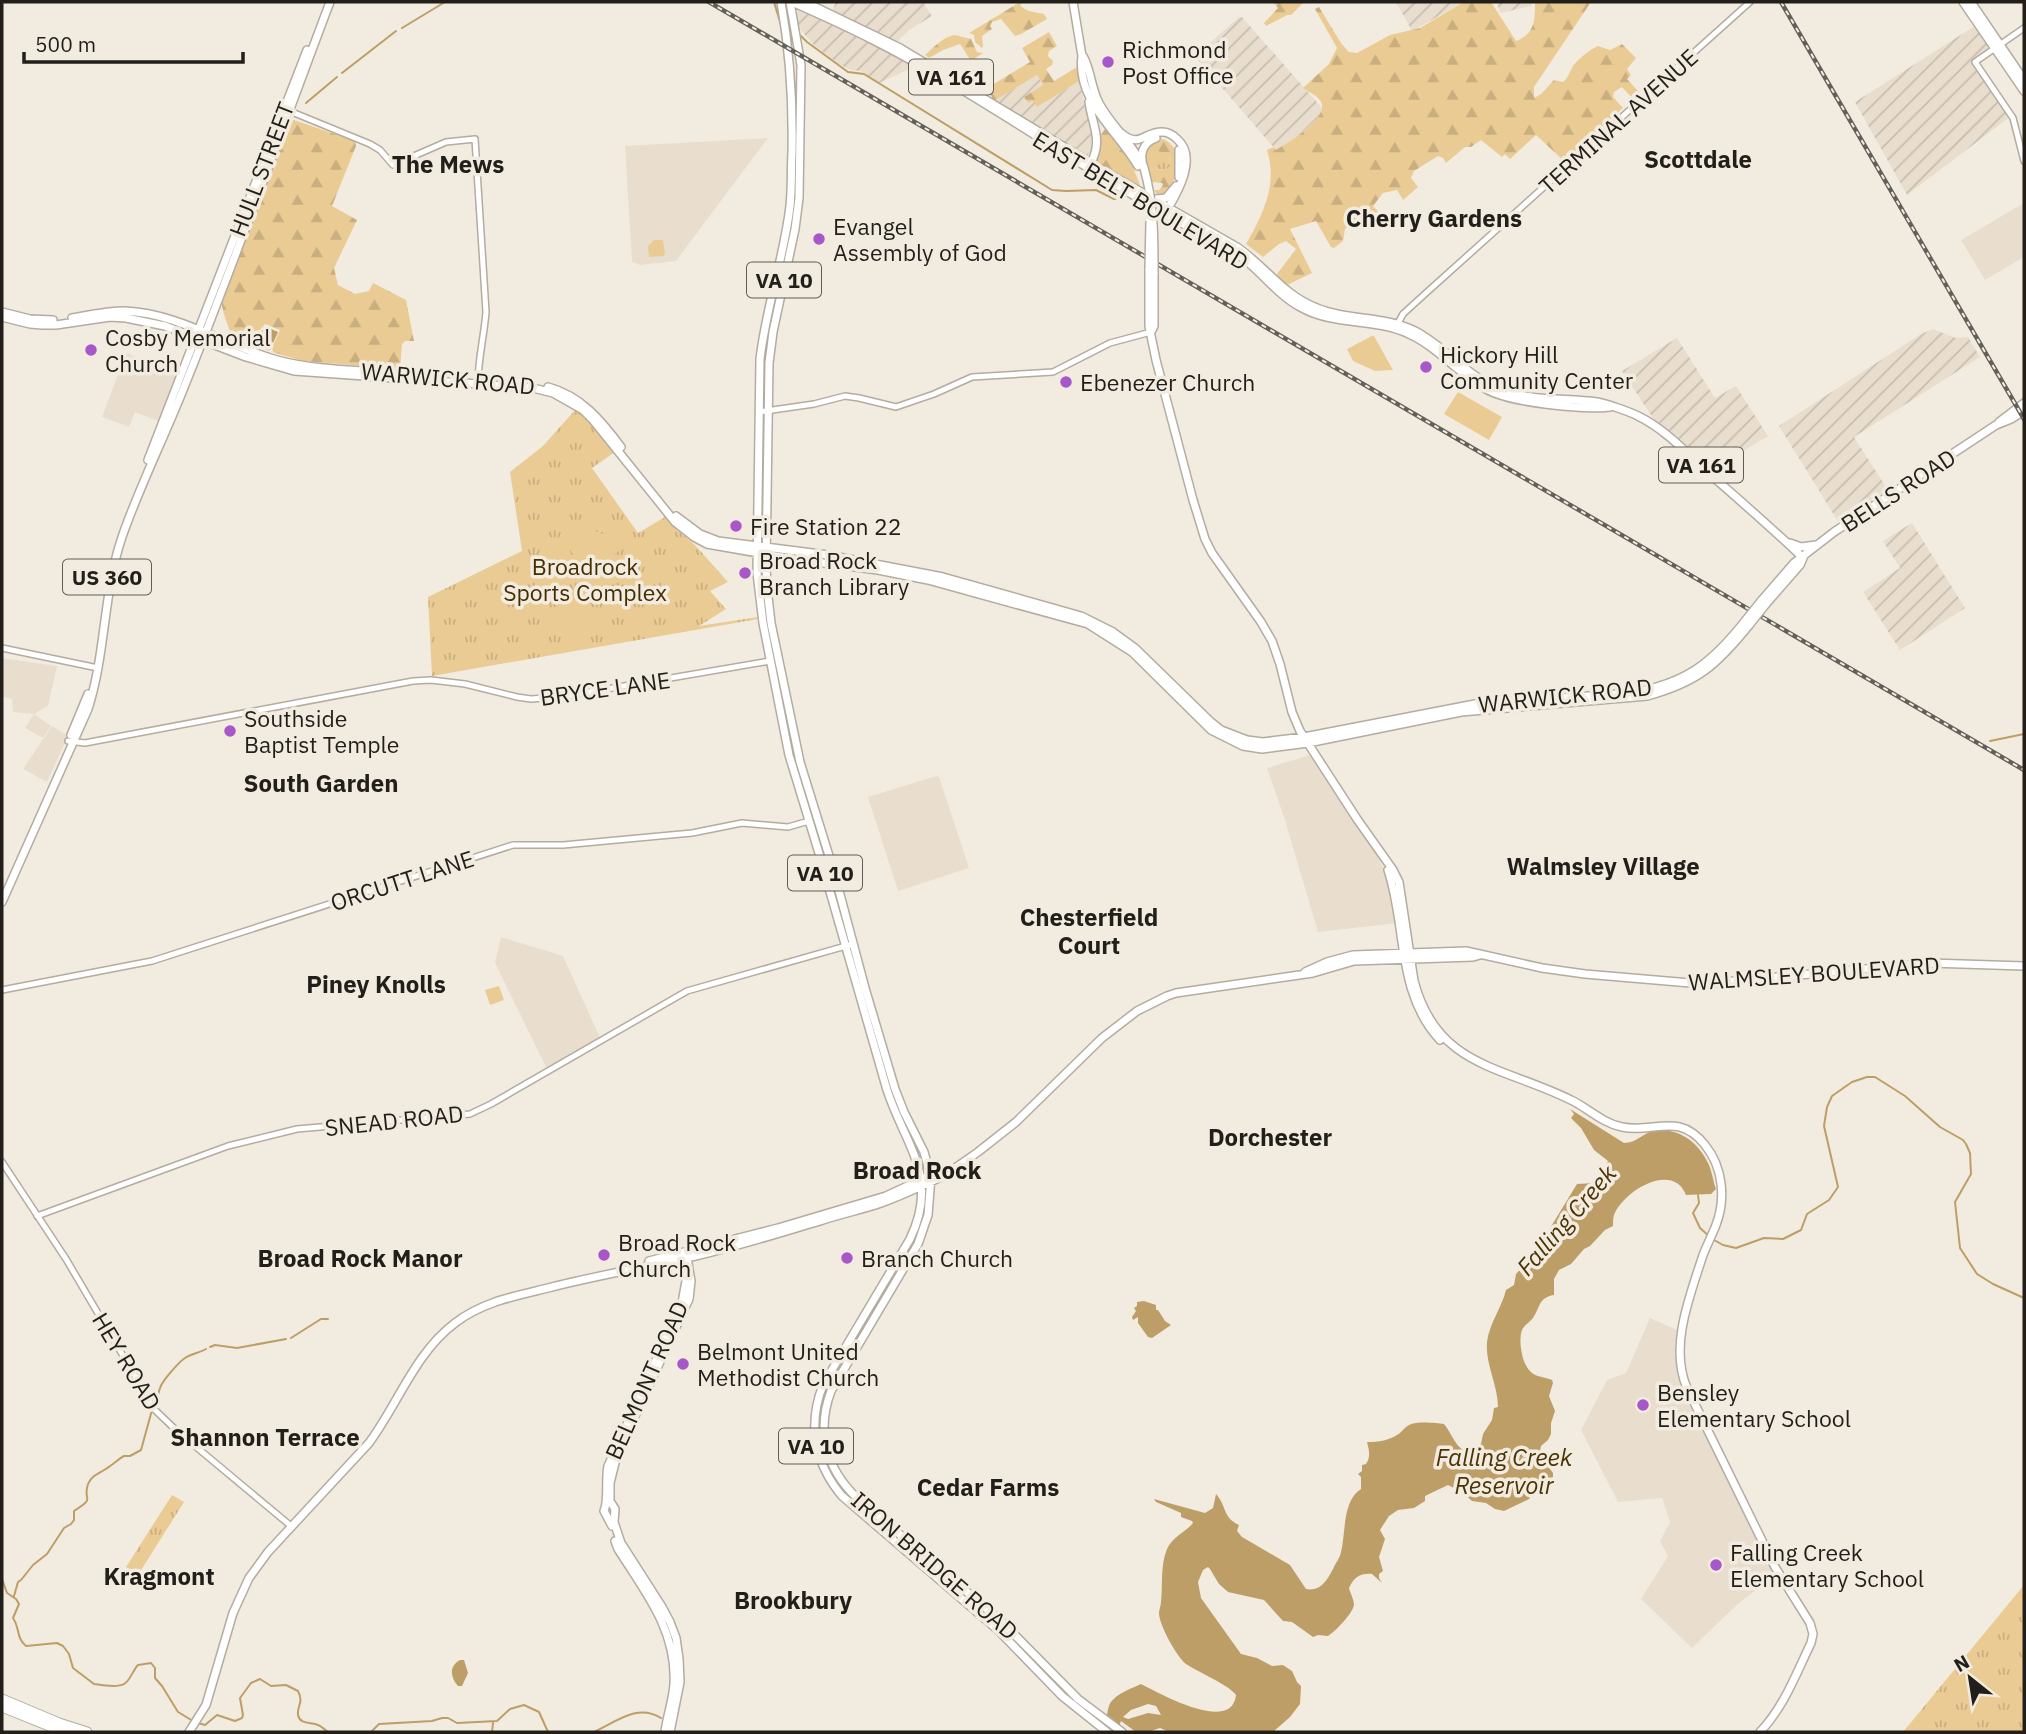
<svg xmlns="http://www.w3.org/2000/svg" width="2026" height="1734" viewBox="0 0 2026 1734" font-family="'IBM Plex Sans',sans-serif">
<style>
.built{fill:#e9decd}
.industrial{fill:url(#industrial-furrows)}
.grass{fill:url(#grass-tufts)}
.forest{fill:url(#forest-firs)}
.garden{fill:#ebcb94}
.water{fill:#be9e67;fill-rule:evenodd}
.lines{fill:none;stroke-linecap:round;stroke-linejoin:round}
.stream{stroke:#be9e67;stroke-width:2}
.minor-casing{stroke:#b2aca1;stroke-width:8}
.major-casing{stroke:#b2aca1;stroke-width:10}
.highway-casing{stroke:#b2aca1;stroke-width:11}
.minor{stroke:#fff;stroke-width:5}
.major{stroke:#fff;stroke-width:7}
.highway{stroke:#fff;stroke-width:9}
.rail-casing{stroke:#635f59;stroke-width:4.5}
.rail{stroke:#f2ece0;stroke-width:2;stroke-dasharray:5;stroke-linecap:butt}
.major-bridge-casing{stroke:#b2aca1;stroke-width:10;stroke-linecap:butt}
.major-bridge{stroke:#fff;stroke-width:7}
.poi-dot{fill:#a757c8;stroke:#f2ece0;stroke-width:2.5}
.labels{text-anchor:middle;dominant-baseline:central;stroke-width:7;stroke-linejoin:round;paint-order:stroke}
.shield{fill:#f2ece0;stroke:#605c56;stroke-width:2}
.shield-label{font-size:21px;font-weight:bold;fill:#221f1b}
.poi-label{font-size:23px;fill:#221f1b;stroke:#f2ece0;text-anchor:start}
.street-label{font-size:23px;fill:#221f1b;stroke:#f2ece0}
.park-label{font-size:23px;fill:#442e00;stroke:#f2ece0}
.neighbourhood-label{font-size:24px;font-weight:bold;fill:#221f1b;stroke:#f2ece0}
.water-label{font-size:24px;font-style:italic;fill:#4a3404;stroke:#f2ece0}
</style>
<defs>
<pattern id="industrial-furrows" width="10" height="10" patternUnits="userSpaceOnUse" patternTransform="scale(1.75)"><rect width="10" height="10" fill="#e9decd"/><path d="M-1 1l2-2M0 10L10 0M9 11l2-2" fill="none" stroke="#c8beaf"/></pattern>
<pattern id="grass-tufts" width="24" height="20" patternUnits="userSpaceOnUse" patternTransform="scale(1.75)"><rect width="24" height="20" fill="#ebcb94"/><path d="M3 7l-1-3M5 7V3M7 7l1-3M15 17l-1-3M17 17v-4M19 17l1-3" fill="none" stroke="#c9ae7f"/></pattern>
<pattern id="forest-firs" width="22" height="20" patternUnits="userSpaceOnUse" patternTransform="scale(1.75)"><rect width="22" height="20" fill="#ebcb94"/><path d="M5 1l3.5 6h-7zM16 11l3.5 6h-7z" fill="#c9ae7f"/></pattern>
</defs>
<rect width="100%" height="100%" fill="#f2ece0"/>
<path class="built" d="M768,138L676,261L640,265L632,262L625,146Z
M2024,203V257L1985,280L1961,240Z
M126,353L179,373L160,422L135,412L129,427L102,417Z
M2,658L57,666L48,706L34,714L51,726L43,738L25,728L34,714L13,712L12,699L2,696Z
M52,726L68,736L47,782L23,769Z
M1310,755L1377,855L1385,872L1398,923L1318,932L1284,817L1267,768Z
M936,776L939,777L969,868L898,891L868,797Z
M501,937L563,956L602,1042L549,1073L495,963Z
M1650,1318L1677,1330L1675,1355L1680,1380L1775,1574L1771,1580L1745,1598L1723,1618L1692,1648L1641,1599L1668,1556L1660,1541L1670,1522L1662,1498L1618,1502L1581,1430L1607,1380L1626,1373Z"/>
<path class="industrial" d="M836,2H923L932,16L909,30L897,42L832,11Z
M1396,2H1464L1412,31Z
M1497,2H1531L1532,6L1500,13Z
M801,9L888,51L916,66L879,83L861,71L851,70L839,64L814,45L798,27L796,13Z
M1242,17L1322,108L1319,117L1298,137L1276,150L1197,59L1196,55L1238,18Z
M1978,24L1994,48L1976,60L2011,116L1907,195L1855,102Z
M1037,75L1043,85L1033,100L1037,106L1079,81L1085,106L1093,133L1092,146L1087,157L994,101Z
M1933,329L1956,338L1968,337L1980,357L1854,437L1888,490L1839,523L1779,426L1921,334Z
M1677,338L1715,398L1736,386L1768,436L1712,470L1653,418L1622,371Z
M1912,523L1965,608L1900,650L1863,592L1900,568L1883,541Z"/>
<path class="grass" d="M1156,140L1160,152L1169,151L1170,166L1167,169L1149,170L1145,162L1146,149Z
M576,409L594,425L615,452L592,468L638,533L665,517L677,530L695,545L728,582L710,591L726,609L699,626L758,617V619L432,676L428,597L522,551L510,472L543,446Z
M172,1495L184,1502L138,1575L126,1567Z
M2024,1585V1732H1903Z"/>
<path class="forest" d="M1020,2H1023L1020,5C1026,12 1035,12 1044,14L1047,19L1021,34L1015,36L1001,19L992,22L990,26L992,29L982,36L983,46L982,48L975,42L974,35L969,33Z
M1273,2H1304L1291,15H1287L1266,26L1264,23L1278,8Z
M1464,2H1491L1516,41C1535,34 1535,20 1535,2H1591L1534,87V98L1541,94L1554,80L1563,82C1569,77 1569,73 1573,66C1578,59 1589,50 1598,46L1610,50L1622,44L1636,58L1627,69L1631,75L1627,79L1640,93L1634,100L1622,87L1614,92L1613,97L1623,108L1564,161L1536,135L1510,159L1505,154L1502,157L1481,140L1471,147H1465L1446,163L1443,158L1438,156L1414,171L1411,178L1418,187L1403,200L1397,190L1383,193L1373,206L1384,217L1369,230L1358,218L1345,229L1343,241L1334,248L1331,247L1316,221L1290,229L1312,273L1287,285L1283,283L1277,274L1296,249L1286,241L1279,244L1263,257L1246,244C1263,214 1278,185 1267,150L1274,147L1276,150C1288,143 1329,119 1321,102C1318,96 1309,92 1303,88L1329,64L1337,48L1315,9L1319,7L1341,43L1349,52L1357,53L1390,35L1420,28Z
M1049,32L1057,46L1049,51L1048,56L1053,61L1052,65L1046,69L1054,81L1077,67L1079,81L1037,107L1033,101L1028,103L1024,97L1043,85L1037,75L994,101L987,88L1030,62L1022,48Z
M955,35L971,39L977,52L983,53L971,61L960,44L943,50L929,58L925,55C934,47 943,37 955,35Z
M291,119L355,141L356,146L332,206L357,220L334,268L338,285L355,294L369,291L373,283L406,300L414,341H405L402,344L400,369L303,361L275,353L273,352L272,348L280,330L265,324L259,331L252,345C233,341 232,338 226,320C224,313 222,310 222,303L280,145C280,138 285,124 291,119Z
M1105,129L1131,162L1140,185H1133L1096,162L1100,136Z
M1163,139C1186,150 1179,178 1166,194L1158,196L1154,190H1159L1163,185L1162,183L1152,182L1149,170L1167,169L1170,166L1169,152H1160L1154,146L1156,140Z"/>
<path class="garden" d="M654,240H663L665,254L663,256L649,257L648,246Z
M1372,336H1374L1393,370L1375,371L1353,361L1347,349Z
M1458,392L1502,417L1489,440L1444,414Z
M585,529C600,531 611,537 620,550L590,572L586,573L582,571L563,537L571,532Z
M542,555L560,557L552,596L533,594Z
M676,575L688,589L677,599L664,585Z
M578,592H582L585,594L603,628C583,640 559,636 546,614Z
M499,986L504,1000L490,1005L485,990Z"/>
<path class="water" d="M264,326L278,332L270,350L259,348L257,345Z
M1570,1109L1624,1143C1637,1143 1642,1133 1654,1131C1678,1127 1698,1142 1708,1163C1712,1171 1713,1181 1716,1189L1711,1194L1686,1195C1673,1161 1623,1191 1614,1215C1613,1218 1613,1222 1613,1226L1605,1230L1590,1246L1584,1249L1571,1264L1559,1270L1554,1279V1295C1538,1298 1541,1306 1533,1318C1529,1323 1524,1325 1522,1330C1518,1340 1522,1365 1531,1372C1536,1377 1545,1377 1552,1380L1553,1383L1549,1396L1555,1411L1551,1423V1434L1548,1440L1541,1446L1540,1452L1541,1457L1553,1473V1477C1547,1481 1544,1478 1539,1481C1532,1486 1534,1493 1529,1499L1504,1511L1495,1509L1486,1503L1472,1501L1463,1493L1448,1485L1425,1496V1501L1414,1508L1398,1510L1389,1516L1380,1530L1385,1539L1379,1557L1383,1571L1379,1574V1578L1382,1583L1372,1574C1361,1573 1354,1577 1349,1588C1350,1593 1354,1599 1354,1605C1353,1613 1335,1632 1328,1636L1318,1635L1313,1637L1292,1622L1283,1621L1264,1600L1228,1592L1219,1584L1210,1569L1208,1567L1203,1570L1198,1582L1201,1598L1241,1654L1257,1658L1272,1666L1283,1665L1292,1671L1297,1682L1301,1686L1300,1704L1290,1717L1273,1732H1169L1160,1728L1148,1732H1136L1121,1721L1117,1732H1100C1110,1720 1105,1718 1109,1706C1113,1695 1130,1689 1141,1684C1161,1694 1232,1734 1236,1695C1229,1685 1198,1672 1186,1664C1177,1657 1159,1625 1159,1613C1159,1609 1161,1606 1161,1602C1163,1585 1160,1566 1167,1549C1172,1537 1186,1532 1193,1523L1192,1521L1181,1517V1513L1156,1502L1154,1499L1205,1513L1213,1508L1216,1494C1227,1506 1222,1517 1239,1525L1237,1531L1242,1537L1290,1565L1306,1589C1321,1592 1328,1579 1334,1567C1336,1562 1340,1558 1341,1552C1346,1533 1342,1501 1361,1489V1477L1358,1474L1362,1471V1465L1366,1464C1371,1457 1369,1450 1367,1442C1379,1442 1389,1441 1400,1433C1403,1430 1405,1427 1409,1425C1417,1421 1436,1423 1444,1424C1453,1435 1454,1446 1468,1453L1474,1451L1481,1444L1483,1434L1492,1420L1494,1408L1498,1407C1498,1385 1485,1364 1487,1342C1489,1324 1502,1307 1506,1290L1514,1285L1516,1274L1533,1256L1577,1184L1594,1183L1608,1161L1594,1150L1581,1128L1571,1118L1574,1114ZM1148,1704L1156,1706L1161,1715L1148,1713L1128,1719L1123,1717L1131,1710Z
M1144,1301L1156,1305V1310H1158L1165,1321L1171,1325L1152,1338L1148,1337L1138,1323V1317L1133,1320L1132,1317L1136,1311L1134,1308L1137,1306V1302Z
M460,1660H464L468,1673L462,1686H458C450,1677 449,1666 460,1660Z"/>
<g class="lines">
<path class="stream" d="M774,2L781,25
M402,28L445,2
M801,36L807,42L848,72L864,74L1052,190L1066,191L1096,190L1114,199L1123,197
M342,73L396,31
M306,103L337,77
M1990,741L2024,734
M1698,1195L1699,1203L1693,1213L1700,1228L1710,1237
M1714,1240L1723,1245L1736,1248L1764,1238L1783,1239L1801,1230L1807,1214L1829,1200L1838,1187L1824,1126L1827,1107L1832,1096L1852,1082L1867,1077H1875L1905,1096L1940,1127L1963,1140L1966,1144L1970,1153L1971,1174L1955,1202L1960,1248L1977,1274L1993,1284L2024,1298
M291,1338L321,1319H328
M210,1347L215,1345L237,1348L286,1339
M154,1403C158,1398 158,1394 160,1388C162,1381 179,1362 185,1358C191,1354 199,1353 206,1349
M2,1579L7,1593L16,1599L19,1604L13,1618C20,1628 16,1638 26,1646L57,1643L63,1646L69,1654L73,1668L94,1684C101,1685 117,1688 124,1684C130,1681 133,1670 138,1665L151,1663L155,1668V1678L162,1686L178,1712L193,1721
M14,1596L18,1582L21,1580L33,1565L47,1554L64,1528L71,1524L74,1520V1511C97,1496 82,1502 88,1484C92,1474 103,1472 110,1466C115,1463 118,1459 124,1456H130L141,1450L152,1410
M198,1723L205,1725L217,1715L235,1721L242,1718L243,1715L240,1698L251,1683L260,1679L271,1686L286,1685L298,1691C304,1703 297,1705 298,1715C300,1725 311,1722 318,1725C321,1726 325,1730 328,1732
M371,1732L379,1724L432,1721L442,1718H448L457,1723L497,1721L510,1709L524,1705L539,1712L548,1732
M492,1732L493,1723
M594,1732C616,1722 637,1703 661,1718"/>
<defs>
<path id="minor" d="M2024,28L1975,62L2013,118L2024,161
M287,110L370,144L380,150L393,165L446,142L475,139L486,312C484,337 478,359 478,383
M1397,325L1403,314L1426,293L1750,2
M759,412L814,404L845,396L859,398L896,407L934,394L972,377L1053,372L1110,343L1151,332
M2,648L98,668
M68,741L85,743L413,681L431,680L465,684L517,697L531,699L560,697L770,661
M2,990L152,961L513,845H563L692,833L742,823L788,827L809,821
M2,1162L66,1259L155,1410L177,1431L291,1526
M37,1216L228,1146L297,1129L470,1114L491,1104L687,991L853,944"/>
<path id="major" d="M781,2C790,52 793,101 792,152C791,170 792,188 790,206C784,258 766,307 760,359L757,573L763,623L789,755L818,850L887,1090C905,1145 940,1177 910,1239L823,1385C807,1425 815,1464 842,1496L999,1631L1062,1696L1107,1732
M790,2L801,65L799,198L795,229L773,332L769,363L766,565L767,588L771,623L800,762L834,872L865,988L895,1089L904,1112L924,1152L931,1177L928,1215L918,1244L831,1391C816,1431 826,1468 856,1497L1002,1622L1078,1699L1122,1732
M792,2C819,14 846,26 873,40C950,79 1022,128 1095,172C1120,187 1144,202 1168,216C1190,228 1212,239 1233,251C1259,267 1275,294 1302,308C1335,326 1375,318 1409,334C1438,347 1458,374 1486,389C1511,403 1582,410 1610,407
M805,2L900,48L1094,165L1237,247C1266,267 1283,295 1317,308C1348,321 1383,315 1415,331C1446,347 1468,378 1502,390C1532,401 1566,398 1597,402C1607,404 1628,411 1638,416C1663,428 1684,450 1704,469C1737,498 1771,527 1803,558
M1073,2L1082,56C1076,101 1118,131 1138,166
M1963,2L2024,91
M1971,2L2024,80
M1083,56C1091,70 1091,88 1099,103C1110,124 1129,140 1140,161
M1121,133C1140,149 1143,132 1162,132C1167,132 1173,135 1177,139C1198,157 1178,192 1167,210
M1089,167C1104,140 1093,129 1089,102
M1144,168C1139,155 1142,143 1156,138
M1179,177V150
M1156,199L1166,198L1176,186
M1149,269V326L1156,360L1193,500L1205,539L1212,553L1261,622L1272,641L1280,664L1292,712L1300,731L1357,819L1393,870L1399,882L1414,981C1437,1068 1503,1066 1571,1100C1588,1108 1602,1123 1622,1127C1654,1134 1678,1111 1705,1145C1723,1167 1726,1199 1716,1225C1712,1235 1707,1245 1703,1255C1690,1296 1669,1346 1687,1388L1775,1567L1810,1623L1813,1634L1811,1643C1796,1674 1784,1707 1760,1732
M2,312L30,319L53,320
M2,317L30,324L42,325H56L110,317L126,318L165,326L246,357L294,371L533,388L553,393L583,410L593,420L675,522L694,537L707,544L792,559L878,570L928,580L1088,624L1132,652L1211,730L1243,746L1262,749L1308,743L1461,712L1647,696C1698,682 1717,665 1750,624
M72,318C89,315 107,311 125,311C178,313 226,346 277,360C314,370 355,370 393,373
M1151,332L1154,326V272
M548,387C581,396 601,420 621,447
M1999,422L2024,403
M148,460L307,50
M676,516L700,534L718,541L828,555L943,577L1081,616L1113,632L1135,648L1211,722L1221,730L1247,740L1263,742L1304,737L1475,704L1631,693C1686,683 1711,664 1745,621
M1790,543L1801,547L1816,545
M1761,601L1794,563L1834,532L1996,425L2011,419L2024,411
M1766,604L1800,565L1803,558
M71,735L88,694
M1388,870C1407,927 1396,993 1440,1040
M2,902L88,709C106,653 103,593 122,537C140,485 165,436 185,385C236,258 282,129 330,2
M1305,972L1327,962L1353,955L1466,951L1542,968L1585,974L1702,984L1930,963L2024,966
M649,1261L778,1228L886,1196L925,1178
M612,1526L604,1511C609,1500 605,1480 608,1466L682,1303L686,1281
M615,1541L618,1549C645,1592 677,1630 674,1684C673,1700 667,1716 665,1732
M189,1732L206,1705L233,1613L249,1578L268,1552L369,1443C398,1404 415,1353 455,1323C482,1302 515,1296 548,1288C594,1276 641,1268 687,1258C732,1248 776,1234 820,1221C840,1214 861,1210 881,1203C906,1194 930,1182 954,1171L955,1168L978,1152L1016,1122L1102,1038L1137,1011L1167,996L1176,993L1313,973L1354,961L1473,957L1480,955
M670,1732L680,1682L679,1659L676,1638L670,1622L662,1607L621,1543L614,1522L615,1509L610,1501V1483L617,1455L689,1299L691,1281L686,1252"/>
<path id="highway" d="M2,1699L59,1723L87,1732
M2,1707L64,1732"/>
</defs>
<use href="#minor" class="minor-casing"/>
<use href="#major" class="major-casing"/>
<use href="#highway" class="highway-casing"/>
<use href="#minor" class="minor"/>
<use href="#major" class="major"/>
<use href="#highway" class="highway"/>
<defs>
<path id="rail" d="M709,2L2024,770
M1781,2L2024,419"/>
</defs>
<use href="#rail" class="rail-casing"/>
<use href="#rail" class="rail"/>
<defs>
<path id="major-bridge" d="M1144,168C1154,203 1154,235 1154,272
M1149,269L1150,221
M1745,621L1761,601
M1750,624L1766,604"/>
</defs>
<use href="#major-bridge" class="major-bridge-casing"/>
<use href="#major-bridge" class="major-bridge"/>
</g>
<g class="poi-dot">
<circle cx="1108" cy="62" r="7"/>
<circle cx="819" cy="239" r="7"/>
<circle cx="91" cy="350" r="7"/>
<circle cx="1426" cy="367" r="7"/>
<circle cx="1066" cy="382" r="7"/>
<circle cx="736" cy="526" r="7"/>
<circle cx="745" cy="573" r="7"/>
<circle cx="230" cy="731" r="7"/>
<circle cx="604" cy="1255" r="7"/>
<circle cx="847" cy="1258" r="7"/>
<circle cx="683" cy="1364" r="7"/>
<circle cx="1643" cy="1405" r="7"/>
<circle cx="1716" cy="1565" r="7"/>
</g>
<g class="labels">
<g class="shield">
<rect x="909" y="59.5" width="84" height="35" rx="5"/>
<rect x="747" y="262.5" width="74" height="35" rx="5"/>
<rect x="1659" y="447.5" width="84" height="35" rx="5"/>
<rect x="63" y="559.5" width="88" height="35" rx="5"/>
<rect x="788" y="855.5" width="74" height="35" rx="5"/>
<rect x="779" y="1428.5" width="74" height="35" rx="5"/>
</g>
<g class="shield-label">
<text x="951" y="77">VA 161</text>
<text x="784" y="280">VA 10</text>
<text x="1701" y="465">VA 161</text>
<text x="107" y="577">US 360</text>
<text x="825" y="873">VA 10</text>
<text x="816" y="1446">VA 10</text>
</g>
<g class="poi-label">
<text x="1122" y="49">Richmond<tspan x="1122" dy="26">Post Office</tspan></text>
<text x="833" y="226">Evangel<tspan x="833" dy="26">Assembly of God</tspan></text>
<text x="105" y="337">Cosby Memorial<tspan x="105" dy="26">Church</tspan></text>
<text x="1440" y="354">Hickory Hill<tspan x="1440" dy="26">Community Center</tspan></text>
<text x="1080" y="382">Ebenezer Church</text>
<text x="750" y="526">Fire Station 22</text>
<text x="759" y="560">Broad Rock<tspan x="759" dy="26">Branch Library</tspan></text>
<text x="244" y="718">Southside<tspan x="244" dy="26">Baptist Temple</tspan></text>
<text x="618" y="1242">Broad Rock<tspan x="618" dy="26">Church</tspan></text>
<text x="861" y="1258">Branch Church</text>
<text x="697" y="1351">Belmont United<tspan x="697" dy="26">Methodist Church</tspan></text>
<text x="1657" y="1392">Bensley<tspan x="1657" dy="26">Elementary School</tspan></text>
<text x="1730" y="1552">Falling Creek<tspan x="1730" dy="26">Elementary School</tspan></text>
</g>
<g class="street-label">
<text transform="translate(1618 121) rotate(-42)">TERMINAL AVENUE</text>
<text transform="translate(261 169) rotate(-69)">HULL STREET</text>
<text transform="translate(1141 200) rotate(31)">EAST BELT BOULEVARD</text>
<text transform="translate(448 378) rotate(5)">WARWICK ROAD</text>
<text transform="translate(1898 490) rotate(-33)">BELLS ROAD</text>
<text transform="translate(605 688) rotate(-8)">BRYCE LANE</text>
<text transform="translate(1565 695) rotate(-6)">WARWICK ROAD</text>
<text transform="translate(402 880) rotate(-18)">ORCUTT LANE</text>
<text transform="translate(1814 973) rotate(-4)">WALMSLEY BOULEVARD</text>
<text transform="translate(394 1120) rotate(-6)">SNEAD ROAD</text>
<text transform="translate(127 1361) rotate(59)">HEY ROAD</text>
<text transform="translate(646 1380) rotate(-66)">BELMONT ROAD</text>
<text transform="translate(935 1565) rotate(41)">IRON BRIDGE ROAD</text>
</g>
<g class="park-label">
<text x="585" y="566">Broadrock<tspan x="585" dy="26">Sports Complex</tspan></text>
</g>
<g class="neighbourhood-label">
<text x="1698" y="159">Scottdale</text>
<text x="448" y="164">The Mews</text>
<text x="1434" y="218">Cherry Gardens</text>
<text x="321" y="783">South Garden</text>
<text x="1603" y="866">Walmsley Village</text>
<text x="1089" y="917">Chesterfield<tspan x="1089" dy="28">Court</tspan></text>
<text x="376" y="984">Piney Knolls</text>
<text x="1270" y="1137">Dorchester</text>
<text x="917" y="1170">Broad Rock</text>
<text x="360" y="1258">Broad Rock Manor</text>
<text x="265" y="1437">Shannon Terrace</text>
<text x="988" y="1487">Cedar Farms</text>
<text x="159" y="1576">Kragmont</text>
<text x="793" y="1600">Brookbury</text>
</g>
<g class="water-label">
<text transform="translate(1566 1220) rotate(-49)">Falling Creek</text>
<text x="1504" y="1457">Falling Creek<tspan x="1504" dy="28">Reservoir</tspan></text>
</g>
</g>
<rect width="2026" height="1734" fill="none" stroke="#221f1b" stroke-width="7"/>
<g transform="translate(1970 1678) rotate(330)" stroke="#f2ece0" stroke-width="5" paint-order="stroke">
<path d="M0-5L12 26L0 18L-12 26Z" fill="#221f1b"/>
<text y="-10" font-size="19" font-weight="bold" text-anchor="middle" fill="#221f1b">N</text>
</g>
<path d="M24 52v10h219v-10" fill="none" stroke="#221f1b" stroke-width="3.5"/>
<text x="35" y="52" font-size="21" fill="#221f1b" stroke="#f2ece0" stroke-width="5" paint-order="stroke">500 m</text>
</svg>
